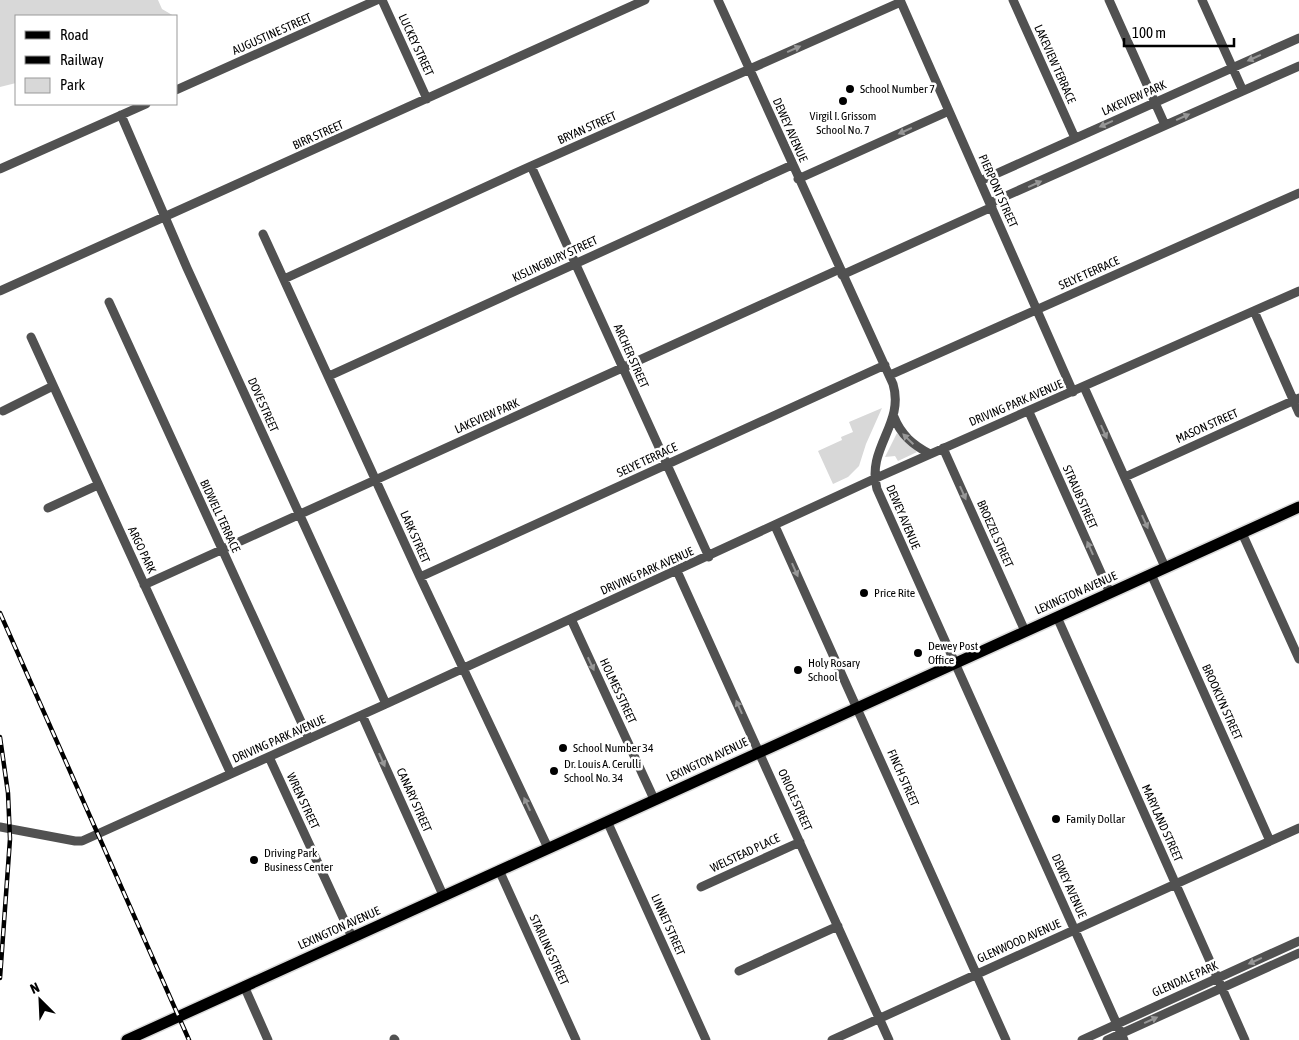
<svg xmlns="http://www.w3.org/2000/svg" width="1299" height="1040" viewBox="0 0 1299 1040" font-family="'Asap Condensed',sans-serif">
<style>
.green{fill:#d8d8d8}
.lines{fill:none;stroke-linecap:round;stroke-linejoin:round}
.major-casing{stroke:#dbdbdb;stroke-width:14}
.minor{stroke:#515151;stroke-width:9}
.major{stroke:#000;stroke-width:11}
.rail-casing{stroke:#000;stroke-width:4.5}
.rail{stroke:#fff;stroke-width:2.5;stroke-dasharray:8;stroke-linecap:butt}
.oneway{fill:#979797}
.poi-dot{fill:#000;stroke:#fff;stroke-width:2}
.labels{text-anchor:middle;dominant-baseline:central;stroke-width:5;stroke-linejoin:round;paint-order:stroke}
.street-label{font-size:12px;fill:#000;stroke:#fff}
.poi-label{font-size:12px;fill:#000;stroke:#fff;text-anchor:start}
</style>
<rect width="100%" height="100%" fill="#fff"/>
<path class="green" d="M0,0H158L162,9L174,16H16V83L0,87Z
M882,408L866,444L859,466L848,477L833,484L818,451L842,440L841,437L853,432L849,422Z
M897,433L917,452L898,461L895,456L885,457Z"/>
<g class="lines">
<defs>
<path id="major" d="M127,1040L1299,507"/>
</defs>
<use href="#major" class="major-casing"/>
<path class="minor" d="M382,0L427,99
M718,0L893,384C905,424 866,448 877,489L1124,1040
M900,0L1073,392
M1013,0L1075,138
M1109,0L1165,125
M1202,0L1243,91
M176,90L377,0
M121,115L187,268L386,704
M531,166L709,557
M0,169L146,104
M798,179L949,111
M980,181L1299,38
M990,203L1299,66
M263,234L420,577L548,848
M842,275L992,207
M284,279L531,166L901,2
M0,291L645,0
M109,302L309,739
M1254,311L1299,413
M31,337L231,774
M890,375L1299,193
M329,376L792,165
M1084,387L1165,567
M3,411L53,386
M1029,412L1110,593
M894,417C901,435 913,445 930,454
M943,448L1025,631
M1125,477L1299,398
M48,508L98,485
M775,526L1006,1040
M1242,533L1299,659
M677,571L889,1040
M1151,574L1270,841
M420,577L885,365
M144,585L840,269
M1057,617L1245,1040
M571,619L654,799
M362,715L443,895
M269,757L352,937
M607,821L706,1040
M0,827L75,841H82L386,704L874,479L1299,291
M499,870L576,1040
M701,887L800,842
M739,971L838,926
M244,986L268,1040
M394,1039L395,1040
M832,1040L1299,828
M1082,1040L1299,941
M1107,1040L1299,953"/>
<use href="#major" class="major"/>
<defs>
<path id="rail" d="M0,613L189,1040
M0,737L8,793L10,839L0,978"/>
</defs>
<use href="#rail" class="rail-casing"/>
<use href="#rail" class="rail"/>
</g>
<defs><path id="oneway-solid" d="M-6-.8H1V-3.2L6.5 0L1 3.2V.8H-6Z" transform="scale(1.25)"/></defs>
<g class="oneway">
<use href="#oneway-solid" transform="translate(794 49) rotate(-24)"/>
<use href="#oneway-solid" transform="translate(1254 58) rotate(156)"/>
<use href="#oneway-solid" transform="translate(1183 117) rotate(-24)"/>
<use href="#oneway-solid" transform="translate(1106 124) rotate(156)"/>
<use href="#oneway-solid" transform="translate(905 131) rotate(156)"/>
<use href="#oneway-solid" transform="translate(1035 184) rotate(-24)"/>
<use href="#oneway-solid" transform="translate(1104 432) rotate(66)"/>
<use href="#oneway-solid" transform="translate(908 439) rotate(-136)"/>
<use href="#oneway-solid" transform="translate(963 493) rotate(66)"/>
<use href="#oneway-solid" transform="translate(1145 522) rotate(66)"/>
<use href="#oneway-solid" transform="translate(1090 548) rotate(-114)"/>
<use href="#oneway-solid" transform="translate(795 570) rotate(66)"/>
<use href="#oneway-solid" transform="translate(591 664) rotate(65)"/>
<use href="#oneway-solid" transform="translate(739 707) rotate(-114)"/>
<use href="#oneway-solid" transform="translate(382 760) rotate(66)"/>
<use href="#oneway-solid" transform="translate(527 804) rotate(-115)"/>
<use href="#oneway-solid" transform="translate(1255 961) rotate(156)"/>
<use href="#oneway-solid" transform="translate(1151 1020) rotate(-24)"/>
</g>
<g class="poi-dot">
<circle cx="850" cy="89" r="5"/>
<circle cx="843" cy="101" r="5"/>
<circle cx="864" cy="593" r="5"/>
<circle cx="918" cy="653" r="5"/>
<circle cx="798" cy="670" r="5"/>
<circle cx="563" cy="748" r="5"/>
<circle cx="554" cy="771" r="5"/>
<circle cx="1056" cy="819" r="5"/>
<circle cx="254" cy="860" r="5"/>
</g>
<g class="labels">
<g class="street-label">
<text transform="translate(272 34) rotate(-24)">AUGUSTINE STREET</text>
<text transform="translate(416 45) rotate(65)">LUCKEY STREET</text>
<text transform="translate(1055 64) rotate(66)">LAKEVIEW TERRACE</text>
<text transform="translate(1134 98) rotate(-24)">LAKEVIEW PARK</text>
<text transform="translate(587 128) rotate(-24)">BRYAN STREET</text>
<text transform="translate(790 130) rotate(66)">DEWEY AVENUE</text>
<text transform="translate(318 135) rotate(-24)">BIRR STREET</text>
<text transform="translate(998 191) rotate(66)">PIERPONT STREET</text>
<text transform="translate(555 259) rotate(-25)">KISLINGBURY STREET</text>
<text transform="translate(1089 273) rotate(-24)">SELYE TERRACE</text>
<text transform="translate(631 356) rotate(66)">ARCHER STREET</text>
<text transform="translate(1016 403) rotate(-23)">DRIVING PARK AVENUE</text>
<text transform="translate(263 405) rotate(66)">DOVE STREET</text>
<text transform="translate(487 416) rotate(-24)">LAKEVIEW PARK</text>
<text transform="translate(1207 426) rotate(-24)">MASON STREET</text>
<text transform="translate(647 460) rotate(-25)">SELYE TERRACE</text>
<text transform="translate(1080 497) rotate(66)">STRAUB STREET</text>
<text transform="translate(220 516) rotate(65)">BIDWELL TERRACE</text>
<text transform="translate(903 517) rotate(67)">DEWEY AVENUE</text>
<text transform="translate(995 534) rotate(66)">BROEZEL STREET</text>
<text transform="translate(415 537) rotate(66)">LARK STREET</text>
<text transform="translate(142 550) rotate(65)">ARGO PARK</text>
<text transform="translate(647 571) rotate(-24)">DRIVING PARK AVENUE</text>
<text transform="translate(1076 593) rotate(-24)">LEXINGTON AVENUE</text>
<text transform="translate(618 691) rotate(65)">HOLMES STREET</text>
<text transform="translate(1222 702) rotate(66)">BROOKLYN STREET</text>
<text transform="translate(279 739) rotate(-24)">DRIVING PARK AVENUE</text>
<text transform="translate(707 760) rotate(-25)">LEXINGTON AVENUE</text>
<text transform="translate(903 778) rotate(66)">FINCH STREET</text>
<text transform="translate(414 800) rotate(66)">CANARY STREET</text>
<text transform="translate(795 800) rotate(66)">ORIOLE STREET</text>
<text transform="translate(303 801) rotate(65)">WREN STREET</text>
<text transform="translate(1162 823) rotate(66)">MARYLAND STREET</text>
<text transform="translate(745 853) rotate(-25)">WELSTEAD PLACE</text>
<text transform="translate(1069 886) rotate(66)">DEWEY AVENUE</text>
<text transform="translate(668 925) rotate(66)">LINNET STREET</text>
<text transform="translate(339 928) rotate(-24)">LEXINGTON AVENUE</text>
<text transform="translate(1019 941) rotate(-24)">GLENWOOD AVENUE</text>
<text transform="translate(549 950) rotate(65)">STARLING STREET</text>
<text transform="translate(1185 979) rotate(-24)">GLENDALE PARK</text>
</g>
<g class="poi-label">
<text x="860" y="89">School Number 7</text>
<text x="843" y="116" text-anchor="middle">Virgil I. Grissom<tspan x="843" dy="14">School No. 7</tspan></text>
<text x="874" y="593">Price Rite</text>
<text x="928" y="646">Dewey Post<tspan x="928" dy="14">Office</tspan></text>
<text x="808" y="663">Holy Rosary<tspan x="808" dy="14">School</tspan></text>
<text x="573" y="748">School Number 34</text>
<text x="564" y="764">Dr. Louis A. Cerulli<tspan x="564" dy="14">School No. 34</tspan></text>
<text x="1066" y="819">Family Dollar</text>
<text x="264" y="853">Driving Park<tspan x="264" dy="14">Business Center</tspan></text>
</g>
</g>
<rect x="15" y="15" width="162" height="90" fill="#ffffff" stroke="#999999"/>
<rect x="25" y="31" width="25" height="8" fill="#000000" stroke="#999999"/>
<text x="60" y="40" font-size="15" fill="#000000">Road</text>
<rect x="25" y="56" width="25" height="8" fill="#000000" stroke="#999999"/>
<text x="60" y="65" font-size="15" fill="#000000">Railway</text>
<rect x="25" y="78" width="25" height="15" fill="#d8d8d8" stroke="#999999"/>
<text x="60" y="90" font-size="15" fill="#000000">Park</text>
<g transform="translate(40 1000) rotate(336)" stroke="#ffffff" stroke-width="4" paint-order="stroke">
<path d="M0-4L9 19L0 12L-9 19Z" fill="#000000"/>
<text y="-8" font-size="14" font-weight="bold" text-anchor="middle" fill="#000000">N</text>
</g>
<path d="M1124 38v8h110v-8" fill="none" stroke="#000000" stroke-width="2.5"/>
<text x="1132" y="38" font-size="15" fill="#000000" stroke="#ffffff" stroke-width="4" paint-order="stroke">100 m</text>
</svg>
